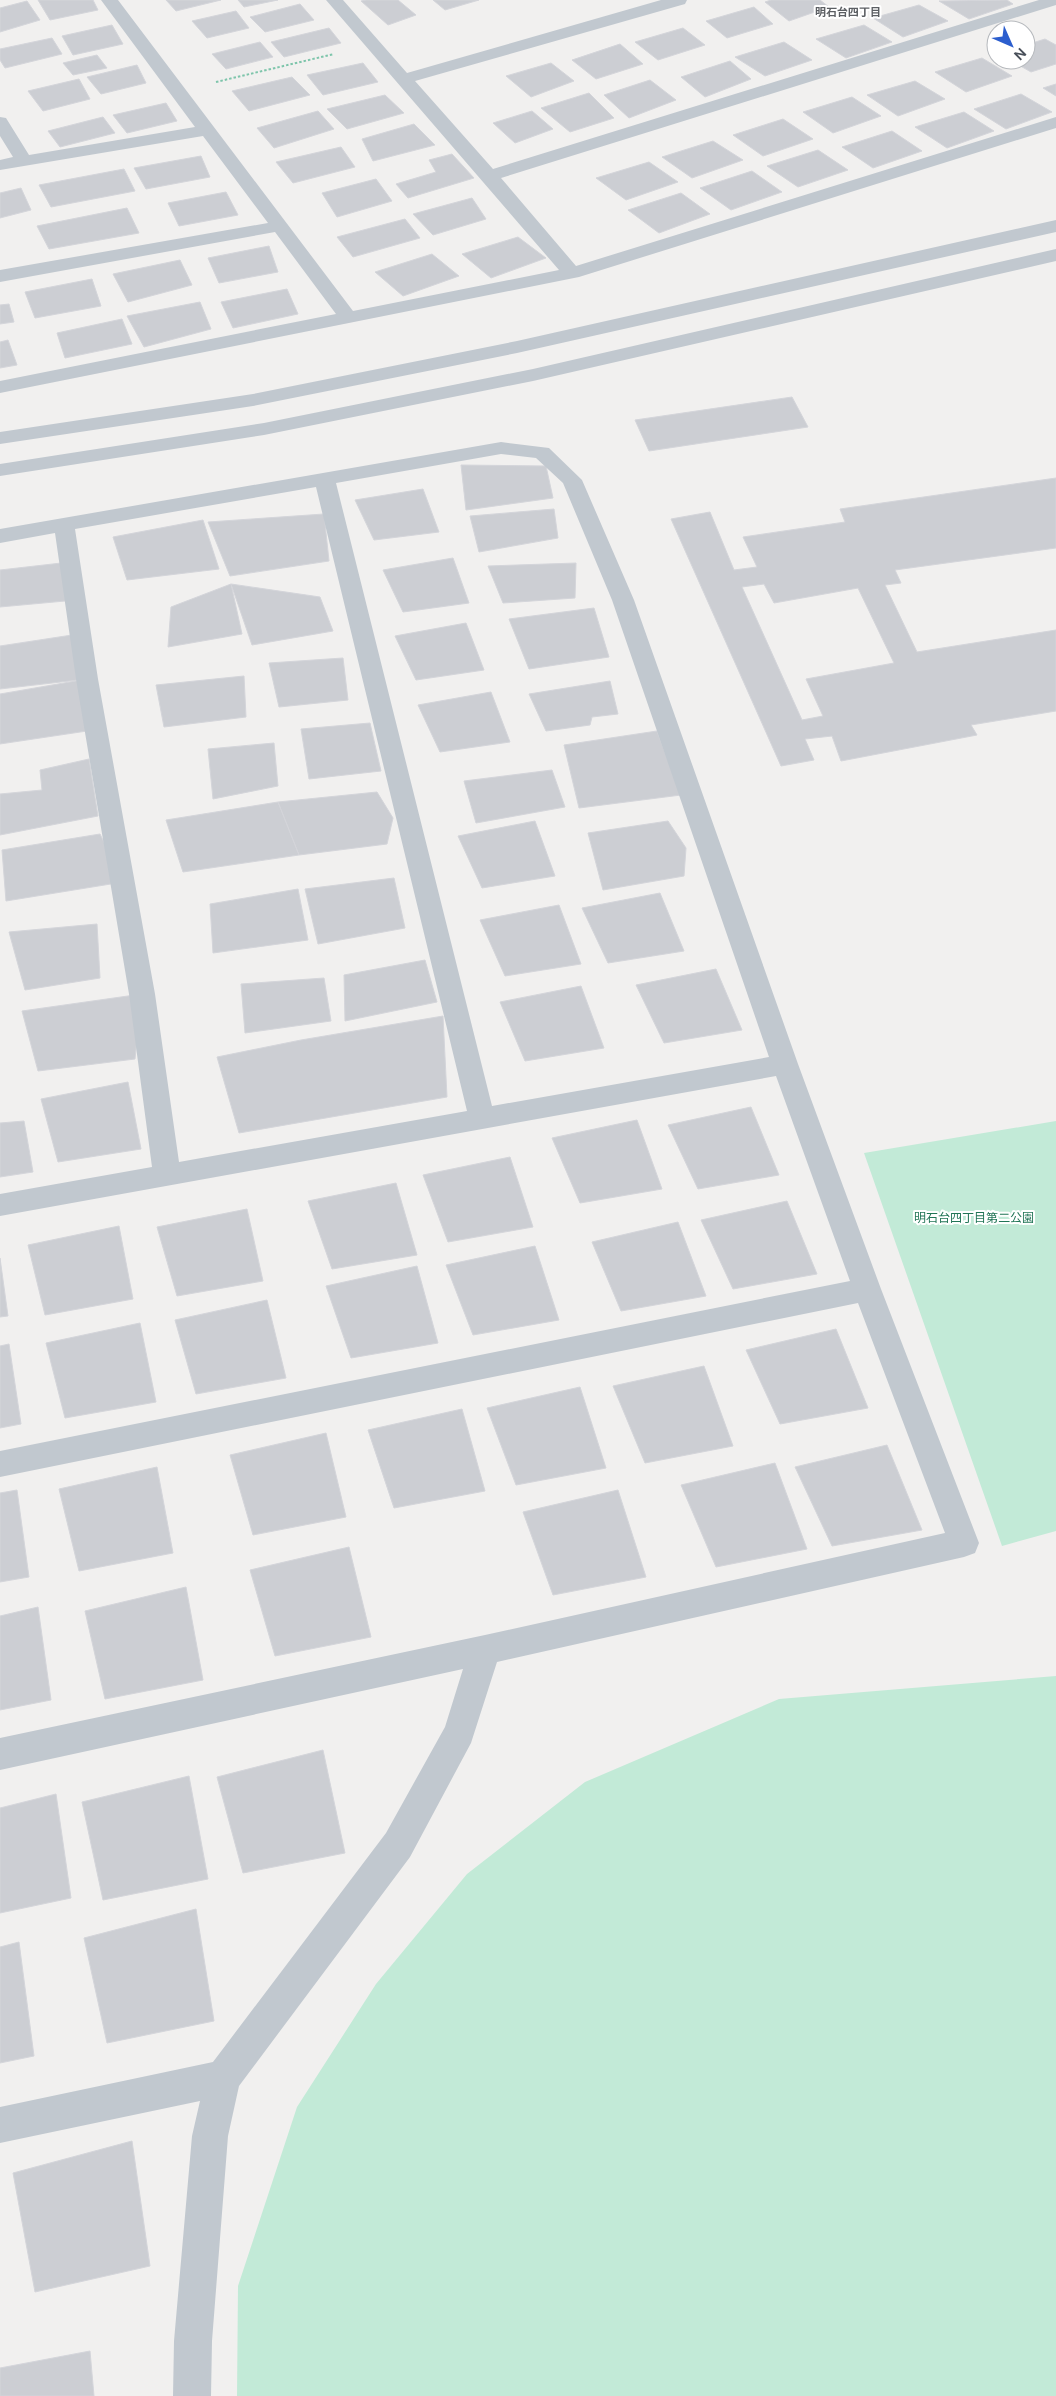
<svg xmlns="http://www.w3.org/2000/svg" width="1056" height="2396" viewBox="0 0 1056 2396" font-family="'DM Sans','Noto Sans JP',sans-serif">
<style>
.green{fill:#c2ead7}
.building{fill:#ccced3;stroke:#d4d5da;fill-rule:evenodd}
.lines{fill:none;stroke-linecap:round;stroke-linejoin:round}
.path{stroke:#7ec5ab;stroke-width:2;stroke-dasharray:2.5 2;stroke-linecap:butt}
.minor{fill:#c1c8cf;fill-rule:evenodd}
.labels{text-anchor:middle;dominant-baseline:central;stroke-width:4;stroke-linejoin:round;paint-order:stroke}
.far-neighbourhood-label{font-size:11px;font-weight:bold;fill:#5c5f63;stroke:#fff}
.park-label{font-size:12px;fill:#217556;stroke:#fff}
</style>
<rect width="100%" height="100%" fill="#f1f0ef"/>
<path class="green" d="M1056,1121V1531L1002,1546L864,1153Z
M1056,1676V2396H237L238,2286L297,2107L376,1984L467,1874L585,1782L779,1699Z"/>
<path class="building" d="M38,0H93L98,10L50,20Z
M166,0H221L176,11Z
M238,0H278L244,7Z
M366,0H398L416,15L388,25L361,1Z
M433,0H479L445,10Z
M771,0H820L829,7L789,21L765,2Z
M1007,0L1013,4L969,19L939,1Z
M27,1L40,20L0,32V8Z
M300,4L314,20L265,32L250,17Z
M919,5L948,21L903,37L873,18Z
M754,7L773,24L727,38L706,21Z
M236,11L249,28L207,38L192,21Z
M112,25L123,44L73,55L62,36Z
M864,25L892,42L846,58L816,39Z
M329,28L341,43L284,57L271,42Z
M683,28L705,45L658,60L635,42Z
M52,38L62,54L5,68L0,60V49Z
M1045,39L1056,45V64L1031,72L1010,60H1026V45Z
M260,42L273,57L226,69L212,54Z
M784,42L812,60L765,76L735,57Z
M620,44L643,64L596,79L572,60Z
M97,55L107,68L73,75L63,63Z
M982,58L1012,76L966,92L935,72Z
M730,61L751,79L705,97L681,77Z
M363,63L378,82L323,95L307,75Z
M551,63L574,81L531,97L506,76Z
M137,65L146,83L101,94L87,77Z
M292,77L310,95L249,111L232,91Z
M79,79L90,99L43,111L28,91Z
M650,80L676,100L629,118L604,95Z
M915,81L945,99L898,116L867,95Z
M1056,84V96L1043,88Z
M589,93L614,118L570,132L541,108Z
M1021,94L1052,112L1006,129L974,109Z
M385,95L404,113L347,129L327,109Z
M852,97L881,116L833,133L803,112Z
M166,103L177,121L127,133L113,115Z
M318,111L334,129L274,148L257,128Z
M532,111L553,129L515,143L493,123Z
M964,112L994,131L947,148L915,127Z
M103,117L115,133L60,147L48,131Z
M783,119L813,139L763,156L733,135Z
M414,124L435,145L373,161L362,139Z
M892,131L922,151L873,168L842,147Z
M713,141L743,160L692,178L662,157Z
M341,147L355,167L293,183L276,162Z
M818,150L848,170L798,187L767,166Z
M452,154L474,178L408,198L396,184L436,172L429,160Z
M201,156L210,177L146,189L134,168Z
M649,162L678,182L626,200L596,178Z
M124,169L135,191L51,207L39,185Z
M752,171L782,192L731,210L700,188Z
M376,179L392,201L337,217L322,193Z
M21,188L31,210L0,218V193Z
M226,192L238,215L179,226L168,203Z
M681,193L710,214L659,233L628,210Z
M472,198L486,219L433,235L413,214Z
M127,208L139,233L49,249L37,226Z
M405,219L420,238L353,257L337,237Z
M518,237L546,258L491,278L462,254Z
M269,246L278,272L219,283L208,258Z
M432,254L459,276L403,296L375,272Z
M180,260L192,285L128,302L113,274Z
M92,279L101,306L35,318L25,292Z
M287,289L298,314L233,328L221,302Z
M200,302L211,329L144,347L127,316Z
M9,304L14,322L0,324V305Z
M122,319L132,344L65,358L57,333Z
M8,340L17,365L0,368V342Z
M792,397L808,427L649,451L635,420Z
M461,465L546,466L553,498L466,510Z
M1056,478V548L895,570L901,583L885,585L917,652L1056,630V711L971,725L977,735L841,761L832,736L805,739L814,760L781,766L671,519L710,512L734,570L757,567L743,537L845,522L840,509ZM764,584L774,603L858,588L894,663L806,679L823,716L802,720L742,587Z
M423,489L439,532L374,540L355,500Z
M554,509L558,538L479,552L470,516Z
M324,514L329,561L230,576L208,522Z
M203,520L219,569L127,580L113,537Z
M453,558L469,603L403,612L383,570Z
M70,562L76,600L0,607V570Z
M576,563L575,598L503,603L488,566Z
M231,584L320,597L333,631L252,645Z
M231,584L242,634L168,647L171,607Z
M594,608L609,657L529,669L509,619Z
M466,623L484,670L416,680L395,636Z
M72,635L87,679L0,689V646Z
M343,658L348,700L279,707L269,663Z
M244,676L246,717L164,727L156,685Z
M87,679V731L0,744V694Z
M610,681L618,714L592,717L590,725L546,731L529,694Z
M491,692L510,742L440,752L418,705Z
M370,723L381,771L309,779L301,729Z
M657,731L681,795L579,808L564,745Z
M274,743L278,786L213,799L208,749Z
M89,759L98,816L0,835V794L42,790L40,770Z
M552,770L565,807L476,823L464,781Z
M377,792L393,818L387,844L299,855L278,802Z
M278,802L299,855L183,872L166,820Z
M535,821L555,876L482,888L458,836Z
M668,821L686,848L684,876L603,890L588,833Z
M100,834L123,882L6,901L2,850Z
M394,878L405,928L318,944L305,889Z
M298,889L308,940L213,953L210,904Z
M660,893L684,951L608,963L582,908Z
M559,905L581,964L505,976L480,920Z
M97,924L100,978L25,990L9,932Z
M425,960L437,1002L345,1021L344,975Z
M716,969L742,1030L664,1043L636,985Z
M324,978L331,1021L245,1033L241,984Z
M581,986L604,1048L525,1061L500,1002Z
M142,994L135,1059L38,1071L22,1011Z
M443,1016L447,1097L239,1133L217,1057L301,1040Z
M128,1082L141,1149L58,1162L41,1099Z
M751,1107L779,1175L698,1189L668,1125Z
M637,1120L662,1189L580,1203L552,1138Z
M24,1121L33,1172L0,1177V1123Z
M510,1157L533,1227L448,1242L423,1175Z
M396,1183L417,1255L332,1269L308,1201Z
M787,1201L817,1274L733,1289L701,1220Z
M247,1209L263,1281L177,1296L157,1227Z
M678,1222L706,1296L621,1311L592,1242Z
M119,1226L133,1299L45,1315L28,1245Z
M535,1246L559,1320L473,1335L446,1265Z
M0,1258L8,1316L0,1317Z
M417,1266L438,1343L351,1358L326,1286Z
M267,1300L286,1378L196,1394L175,1320Z
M140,1323L156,1402L65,1418L46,1343Z
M836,1329L868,1408L780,1424L746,1350Z
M9,1344L21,1424L0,1428V1346Z
M704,1366L733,1446L645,1463L613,1386Z
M580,1387L606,1468L516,1485L487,1408Z
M462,1409L485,1491L394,1508L368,1430Z
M326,1433L346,1517L253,1535L230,1455Z
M887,1445L922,1530L832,1546L795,1467Z
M775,1463L807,1549L716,1567L681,1485Z
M157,1467L173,1553L79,1571L59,1489Z
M17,1490L29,1577L0,1582V1493Z
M618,1490L646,1577L553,1595L523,1512Z
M349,1547L371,1637L275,1656L250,1570Z
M186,1587L203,1680L105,1699L85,1611Z
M38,1607L51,1700L0,1710V1616Z
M323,1750L345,1853L243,1873L217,1777Z
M189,1776L208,1879L103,1900L82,1802Z
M56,1794L71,1898L0,1913V1808Z
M196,1909L214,2021L107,2043L84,1938Z
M19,1942L34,2056L0,2063V1947Z
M132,2141L150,2266L35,2292L13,2173Z
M90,2351L94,2396H0V2368Z"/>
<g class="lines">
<path class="path" d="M216,82L334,54"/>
<path class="minor" d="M101,0H118L353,311L559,270L326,0H343L407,73L661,0H687L685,4L415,81L493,169L1039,0H1056V5L501,178L576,266L1056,117V128L579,277L0,393V381L336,314L275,232L0,282V270L268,223L203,136L0,170V160L13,157L0,136V117L6,118L29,155L195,127Z
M1056,220V232L517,353L253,406L0,444V432L253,394L517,341Z
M1056,249V261L533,381L264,435L0,476V464L264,423L533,369Z
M501,442L549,448L582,480L634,600L798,1064L881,1289L979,1543L975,1553L964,1557L497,1662L471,1743L410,1857L239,2086L228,2136L212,2341L211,2396H173L174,2341L192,2136L200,2101L0,2143V2107L213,2062L386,1833L445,1727L463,1669L0,1770V1738L485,1635L945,1533L858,1303L0,1477V1451L850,1281L776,1076L0,1216V1194L152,1167L129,994L76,679L55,533L0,543V529ZM501,454L536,458L563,483L612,600L769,1057L492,1106L336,483ZM316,487L467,1111L179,1162L155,994L98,679L75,529Z"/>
</g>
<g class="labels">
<g class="far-neighbourhood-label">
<text x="848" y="12">明石台四丁目</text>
</g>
<g class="park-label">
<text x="974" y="1218">明石台四丁目第二公園</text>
</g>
</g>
<g transform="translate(1011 45) rotate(135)"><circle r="24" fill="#ffffff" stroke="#b6b9bd"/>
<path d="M0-4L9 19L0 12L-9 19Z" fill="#2c5ece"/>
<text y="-8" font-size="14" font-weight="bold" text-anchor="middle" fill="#49505a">N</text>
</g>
</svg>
